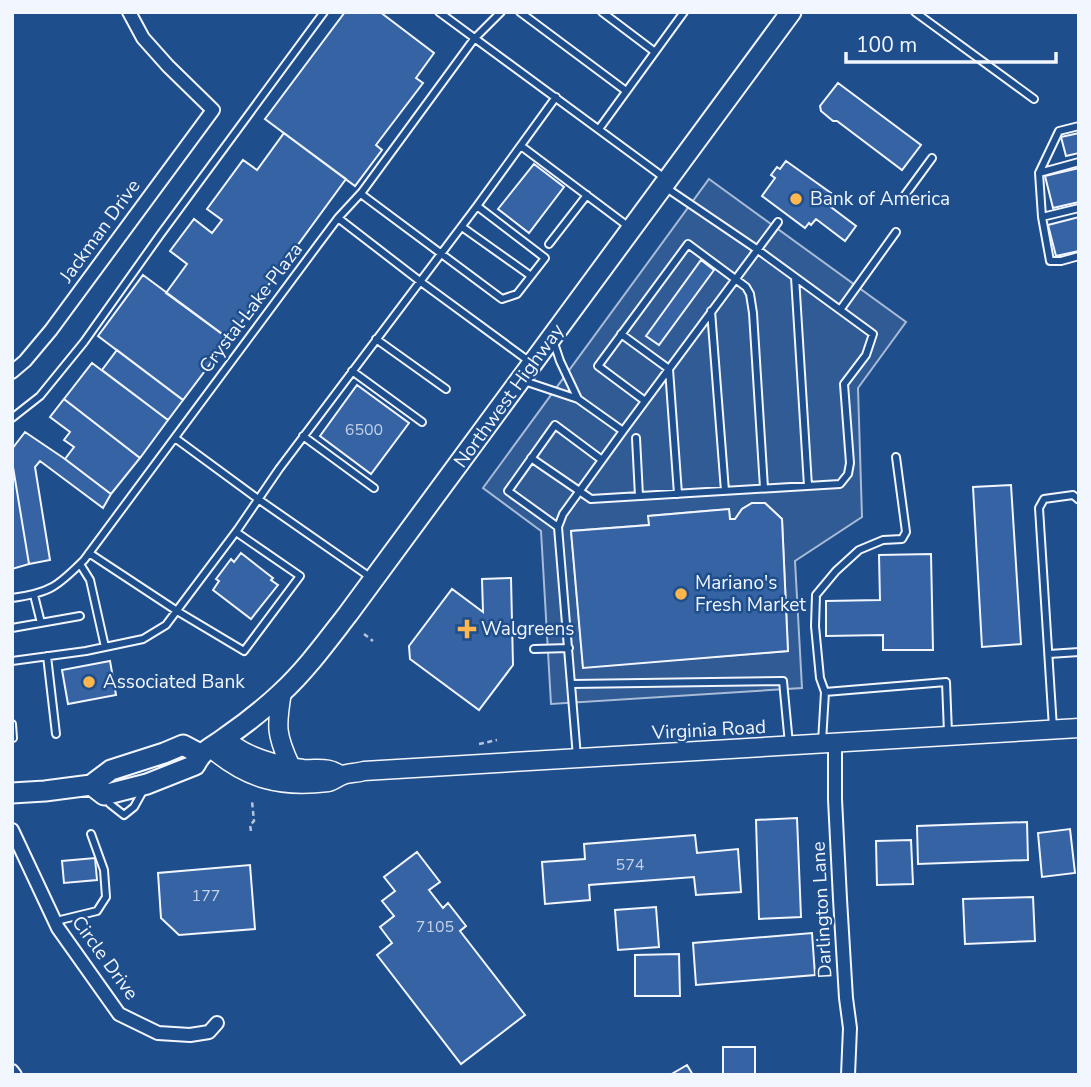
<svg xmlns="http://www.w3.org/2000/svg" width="1091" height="1087" viewBox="0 0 1091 1087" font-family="'Nunito Sans',sans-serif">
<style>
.built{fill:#305b95;stroke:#a8bbd7;stroke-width:2;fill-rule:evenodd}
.building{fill:#3563a3;stroke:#f2f6ff;stroke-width:2}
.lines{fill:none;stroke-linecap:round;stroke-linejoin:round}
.lane-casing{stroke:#f2f6ff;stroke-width:10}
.street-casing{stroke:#f2f6ff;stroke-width:16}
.secondary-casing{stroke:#f2f6ff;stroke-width:21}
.primary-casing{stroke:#f2f6ff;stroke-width:23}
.path{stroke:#b3c4dc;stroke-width:2.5;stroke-dasharray:5 3.5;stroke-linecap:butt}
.lane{stroke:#1f4e8c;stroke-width:6}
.street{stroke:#1f4e8c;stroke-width:12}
.secondary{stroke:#1f4e8c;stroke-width:18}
.primary{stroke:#1f4e8c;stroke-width:19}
.poi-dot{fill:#ffb74d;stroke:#1f4e8c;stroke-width:2.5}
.labels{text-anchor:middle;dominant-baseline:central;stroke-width:5;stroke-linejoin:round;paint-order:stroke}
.number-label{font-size:16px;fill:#c3d1e8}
.poi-label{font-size:19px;fill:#f2f6ff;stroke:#1f4e8c;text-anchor:start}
.street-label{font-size:19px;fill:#f2f6ff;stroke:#1f4e8c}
</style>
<rect width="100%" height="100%" fill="#1f4e8c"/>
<path class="built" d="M709,179L906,322L858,388L862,517L795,561L802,688L551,704L541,531L483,488ZM752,503H765L782,519L788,651L583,667L571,531L649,525V516L729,509L730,519H735L742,509Z"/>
<path class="building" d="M345,12H380L434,53L416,78L423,83L376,145L382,150L355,186L265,119Z
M838,83L921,145L902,170L837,121H833L821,111L820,106Z
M284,133L346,179L229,339L166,293L187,264L170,251L194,219L212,233L222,220L207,209L243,160L257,170Z
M1079,133V153L1066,156L1061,137Z
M786,161L831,193L825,201L827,204L856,226L845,241L816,219L811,225L809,223L805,228L762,196L775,178L771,175L777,167L780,169Z
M534,164L564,187L529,233L498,209Z
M1079,168V202L1053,208L1045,176Z
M1079,217V251L1056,256L1048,225Z
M701,260L714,270L659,345L646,336Z
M143,275L229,339L183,400L98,336Z
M117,350L183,400L168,420L102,370Z
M92,363L168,420L140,458L64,399Z
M357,385L409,423L371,474L320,436Z
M64,399L140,458L111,494L65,459L74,447L64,440L70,432L50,417Z
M25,432L65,459L111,494L103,508L40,461L35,467L50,560L29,564L12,461V449Z
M12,461L29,564L12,569Z
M1011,485L1021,644L982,647L973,487Z
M752,503H765L782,519L788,651L583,668L571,531L649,525L648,516L729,509L730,519H735L742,509Z
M241,553L273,578L271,580L278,585L251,619L213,590L219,581L216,579L231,559L234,562Z
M931,554L933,650H883V635L826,636V601L880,600L879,555Z
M511,578L513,665L479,710L410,659L409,646L452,589L483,612L482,579Z
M110,661L116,695L68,704L62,670Z
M797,818L801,917L759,919L756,820Z
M1027,822L1028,860L918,864L917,826Z
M1070,829L1075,873L1042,877L1038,833Z
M695,835L697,853L738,849L741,892L696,895L694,877L589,885L590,900L545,904L542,862L585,859L584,844Z
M911,840L913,884L877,885L876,841Z
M417,852L440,882L429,890L443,908L448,903L466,926L460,931L525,1015L461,1064L377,955L392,943L380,927L394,916L382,901L395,891L384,877Z
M95,858L97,880L64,883L62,861Z
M250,865L255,929L179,935L161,918L158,873Z
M1033,897L1035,941L965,944L963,899Z
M656,907L659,947L618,950L615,910Z
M812,933L815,975L696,985L693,943Z
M679,954L680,996H635V955Z
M723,1047H755V1075H723Z
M687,1065L693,1075H670Z"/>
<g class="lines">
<defs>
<path id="lane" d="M439,12L666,179
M520,12L626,91
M602,12L655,52
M915,12L1034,99
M1079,126L1059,131L1039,173L1042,217L1050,261H1061L1079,256
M599,129L684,12
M521,146L629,227
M1039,173L1079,162
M361,194L502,299L517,294L545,258L477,206
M902,199L932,158
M1042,217L1079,208
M338,218L421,282L530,362
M462,227L531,276
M549,244L587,195
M795,277L808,486
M840,310L896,232
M711,311L725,491
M621,334L669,369L678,494
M376,339L446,389
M554,343L560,361L578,399
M352,371L422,422
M524,381L578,399L623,431L563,514L558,527L577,757
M645,401L598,366L688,244L746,287L750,294L753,313L764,488
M12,418L40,396L84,342L160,235L324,12
M623,431L778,222
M303,436L374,488
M175,438L258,499L370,577
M636,438L639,496
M531,458L591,499L840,484L848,474L850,463L844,384L866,355L873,334L758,250L665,187
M558,527L508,491L555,425L602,460
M89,553L177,611L244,651L300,576L236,532
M80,564L90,580L105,647
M34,595L41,623
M12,598C50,593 58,586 84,560L317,246L338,218L362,192L474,39L501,12
M12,628L80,616
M534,649L569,648
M1049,654L1079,652
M47,656L56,734
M12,661L86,651L143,639L166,625L238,529L279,469L477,206L556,97
M572,684L783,681L789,744
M825,692L820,678L815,626L816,595L836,571L859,550L883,540L902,539L906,532L896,457
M12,724L13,738
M1053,728L1039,508L1044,499L1073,495L1079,500
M822,742L825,692L946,682L948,733
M106,798L110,804L124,815L134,807L144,789
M56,921L97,911L106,897L104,870L91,834"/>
<path id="street" d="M12,372L25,361L51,330L213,110L168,66L143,38L129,12
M835,743V799L840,899L846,998L850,1028L848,1075
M12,830L58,928L119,1014L158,1033L190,1035L209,1032L217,1023
M12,1071L15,1075"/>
<path id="secondary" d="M282,692C276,727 276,735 291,767
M226,738C240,756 280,766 303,769C318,770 329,766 341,776
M211,748C247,779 280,788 328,782C334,781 337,777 343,775C349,773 357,773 364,771L1079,728"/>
<path id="primary" d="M91,785L104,795L147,784L195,765C203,749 212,748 226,737C245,724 264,709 281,693C306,670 327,641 348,614L791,12
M12,793L45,791L91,785L111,770L164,753L183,745L200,754"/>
</defs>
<use href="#lane" class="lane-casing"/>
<use href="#street" class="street-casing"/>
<use href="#secondary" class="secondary-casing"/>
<use href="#primary" class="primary-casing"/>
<path class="path" d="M364,634L373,641
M479,744L497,740
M251,831L250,825L254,821L252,801"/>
<use href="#lane" class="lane"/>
<use href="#street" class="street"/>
<use href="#secondary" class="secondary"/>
<use href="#primary" class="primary"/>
</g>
<g class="poi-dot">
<circle cx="796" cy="199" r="7"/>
<circle cx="681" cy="594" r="7"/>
<path d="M463.5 618.5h7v7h7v7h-7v7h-7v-7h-7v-7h7z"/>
<circle cx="89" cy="682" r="7"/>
</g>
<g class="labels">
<g class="number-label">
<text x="364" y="430">6500</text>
<text x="630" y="865">574</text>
<text x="206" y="896">177</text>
<text x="435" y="927">7105</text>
</g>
<g class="poi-label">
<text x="810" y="199">Bank of America</text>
<text x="695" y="583">Mariano's<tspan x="695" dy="22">Fresh Market</tspan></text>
<text x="481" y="629">Walgreens</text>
<text x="103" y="682">Associated Bank</text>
</g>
<g class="street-label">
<text transform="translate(100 231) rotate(-54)">Jackman Drive</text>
<text transform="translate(251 308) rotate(-53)">Crystal Lake Plaza</text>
<text transform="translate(509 396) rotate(-54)">Northwest Highway</text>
<text transform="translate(709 730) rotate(-3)">Virginia Road</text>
<text transform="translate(822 910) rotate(-93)">Darlington Lane</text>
<text transform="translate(105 958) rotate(54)">Circle Drive</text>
</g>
</g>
<rect width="1091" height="1087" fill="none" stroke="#f2f6ff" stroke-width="28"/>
<path d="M846 52v10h210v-10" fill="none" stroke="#f2f6ff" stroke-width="3.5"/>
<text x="856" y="52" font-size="21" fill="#f2f6ff" stroke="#1f4e8c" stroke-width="5" paint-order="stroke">100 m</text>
</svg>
